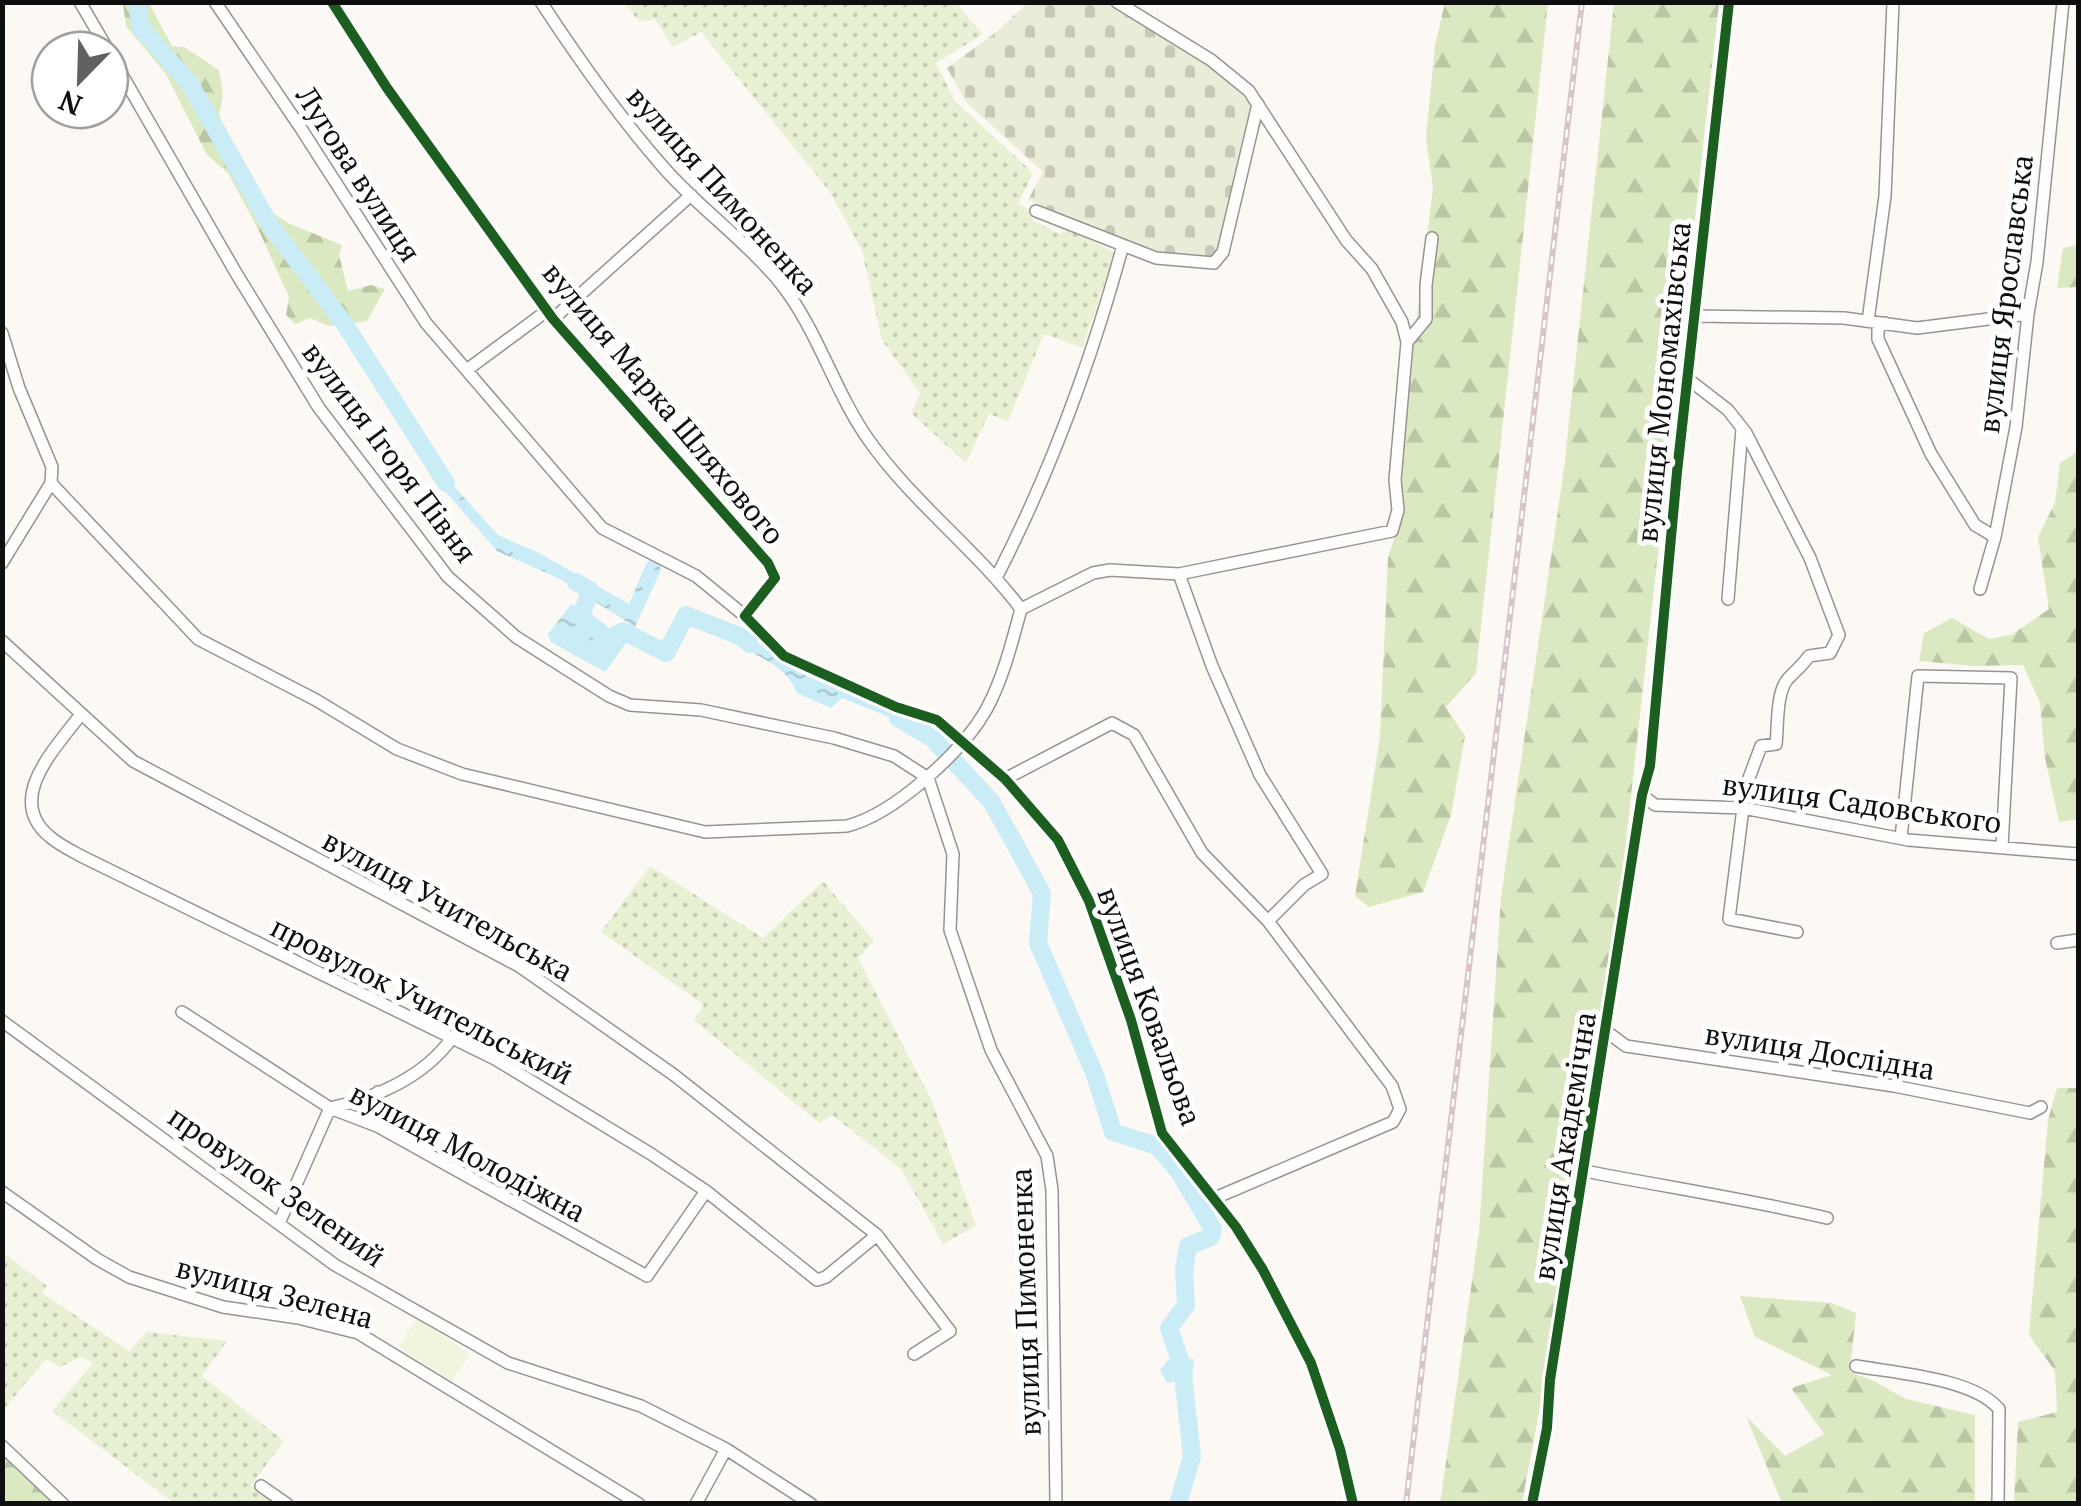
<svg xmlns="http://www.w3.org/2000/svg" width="2081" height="1506" viewBox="0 0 2081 1506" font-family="'PT Serif',serif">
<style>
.forest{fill:url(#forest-firs)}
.cemetery{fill:url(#cemetery-stones)}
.garden{fill:url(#garden-dots)}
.pitch{fill:#f1f5dd}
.water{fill:url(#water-ripples)}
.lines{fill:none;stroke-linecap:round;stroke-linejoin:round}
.river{stroke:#caecf7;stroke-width:18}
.street-casing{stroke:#969492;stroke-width:14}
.street{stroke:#fffefd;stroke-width:11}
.rail-casing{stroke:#d8c5c7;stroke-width:6}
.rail{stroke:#fff;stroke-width:2.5;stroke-dasharray:8;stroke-linecap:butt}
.cycleway-casing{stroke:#fff;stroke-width:16}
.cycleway{stroke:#1b5e20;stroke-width:10}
.labels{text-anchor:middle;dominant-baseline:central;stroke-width:10;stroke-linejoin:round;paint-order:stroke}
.street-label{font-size:30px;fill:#0f0f0f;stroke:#fff}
</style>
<defs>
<pattern id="forest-firs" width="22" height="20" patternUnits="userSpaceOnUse" patternTransform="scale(2.5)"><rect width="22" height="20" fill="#dae9c1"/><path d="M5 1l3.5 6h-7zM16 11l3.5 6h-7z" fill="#bac7a5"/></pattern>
<pattern id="cemetery-stones" width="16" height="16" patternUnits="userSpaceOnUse" patternTransform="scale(2.5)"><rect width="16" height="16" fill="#eaecd7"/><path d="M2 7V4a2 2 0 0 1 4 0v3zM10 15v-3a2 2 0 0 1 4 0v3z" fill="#c8c9b7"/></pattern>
<pattern id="garden-dots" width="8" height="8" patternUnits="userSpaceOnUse" patternTransform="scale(2.5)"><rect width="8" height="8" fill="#e8f1d3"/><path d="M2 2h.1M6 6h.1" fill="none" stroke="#c6cdb4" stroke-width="1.8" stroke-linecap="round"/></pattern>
<pattern id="water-ripples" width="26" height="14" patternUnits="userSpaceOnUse" patternTransform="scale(2.5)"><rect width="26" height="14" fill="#caecf7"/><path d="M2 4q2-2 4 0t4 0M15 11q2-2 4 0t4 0" fill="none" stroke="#acc9d3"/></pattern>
</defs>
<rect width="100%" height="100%" fill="#fcf9f4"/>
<path class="forest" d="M123,3H149L172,46L184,47L219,70L223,94L219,115L266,209L288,223L342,245L339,255L348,291L371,285L385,289L367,321L329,326L310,318L295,324L286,315L289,297L260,233L228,173L207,155L166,74L126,26Z
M1445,3H1548L1476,673L1446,707L1465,736L1451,815L1423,892L1369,907L1355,896L1380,737L1388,558L1403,511L1398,468L1433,188L1426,138L1435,45Z
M1614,3H1719L1597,1102L1522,1503L1440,1504L1479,1232L1501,897L1564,469Z
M2078,245V287L2057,288L2063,248Z
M2078,421V819L2059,822L2045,758L2040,703L2023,665L1974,666L1919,661L1924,633L1952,618L1989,639L2011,635L2049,609L2038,537L2055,503L2060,463L2077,452Z
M2057,1088H2078V1503H2014L2018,1422L2057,1412L2055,1371L2029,1335L2048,1120Z
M1740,1296L1831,1303L1856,1313L1850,1372L1872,1380L1906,1399L1975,1415V1503H1782L1746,1416L1785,1456L1824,1434L1791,1388L1832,1375L1755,1337Z
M3,1453L54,1503H3Z"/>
<path class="cemetery" d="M1029,2L1108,3L1206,63L1253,105L1216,254L1210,259L1162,256L1028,200L1043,172L966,102L947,68L995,33Z"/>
<path class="garden" d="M625,3H963L959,7L983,34L936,63L955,101L1030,170L1032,175L1018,204L1032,211V220L1060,234L1069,229L1115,253L1082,348L1044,334L1008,421L989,414L966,463L911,413L920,393L882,340L862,251L830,192L701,32L673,47L655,19L639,22Z
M650,866L763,938L823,881L874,941L858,958L932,1101L976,1226L943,1244L901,1169L832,1115L819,1123L694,1020L704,1005L601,932Z
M3,1252L47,1286L42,1293L129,1351L147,1332L227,1341L202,1376L284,1441L251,1485L274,1503H174L52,1411L93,1363L81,1357L60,1367L46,1359L3,1410Z"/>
<path class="pitch" d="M417,1318L470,1354L452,1381L398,1347Z"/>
<path class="water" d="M435,465L498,535L539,553L629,604L648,560L659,564L661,570L635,627L560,579L497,551L432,476Z
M571,604C578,608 589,612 596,618C606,627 609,635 626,636V643L605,672L551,642L548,634Z
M736,627L798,672L926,728L914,727L842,698L831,708L797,693C785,662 752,656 728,638Z
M1169,1359H1194L1192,1380L1167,1383L1160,1370Z"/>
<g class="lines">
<path class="river" d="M137,2L141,28L190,84L270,225L344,323L446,483
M576,582L591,591L580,617L609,639L623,631L666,653L686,615L739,636L750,644
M898,718L933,739L991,801L1042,893L1038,943L1095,1075L1113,1132L1157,1146L1179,1172L1213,1229L1211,1237L1188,1246L1184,1270L1186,1305L1169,1328L1182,1366L1192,1456L1178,1504"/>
<defs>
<path id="street" d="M80,2L108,50
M215,2L300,127L426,323L602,528L696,576L745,616
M332,2L387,88L553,319L768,563L775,578L745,616L784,656L896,707L937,720L1005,779L1058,840L1089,901L1131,1020L1162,1133L1236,1227L1263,1270L1311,1363L1340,1449L1353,1504
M541,2C579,60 618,116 664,168C699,208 744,239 778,280C817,327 833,389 868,439C912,502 975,548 1021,609
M110,54L236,273L319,408L448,577L516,637L609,696L630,705L701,710L834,738L894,756L928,778
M1036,211L1156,258L1214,263L1223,252L1258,104
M1695,316L1844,318L1917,328L2028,314
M553,319L691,195
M1868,321L1885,196L1893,2
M1885,323L1878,328V339L1931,454L1975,525L1995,537
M2,333L19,388L52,467L51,483L198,639L316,700L397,749L462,774L705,832L847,826C894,814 962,752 986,710C1003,679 1012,642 1021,609
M1407,342L1426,319V285L1432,238
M468,369L548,310
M1688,379L1728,410L1746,433L1810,558L1839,635L1830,653L1809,656C1802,666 1794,672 1787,680C1776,694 1778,727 1776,744L1761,746L1740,802L1743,808L1729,919L1797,932
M2,563L51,483
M1179,574L1212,666L1260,775L1322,874L1304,885L1268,921
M997,576C1051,471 1092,359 1123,245
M1980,589L1995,537L2016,427L2028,314L2037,262L2063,2
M1728,599L1742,429
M1021,609L1093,573L1110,570L1179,574L1392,531L1398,510L1395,480L1407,342L1402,322L1372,269L1346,240L1249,91L1211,60L1117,2
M2,641L133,761L519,966L674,1075L877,1235L950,1331L914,1354
M81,714C57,747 4,798 49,836C59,845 72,851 83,857L495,1059L651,1154L706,1191L817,1280L826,1277L877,1235
M928,778L953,854L950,930L991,1050L1047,1156L1052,1190L1056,1504
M1005,779L1112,723L1134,735L1202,853L1268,921L1392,1086L1400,1109L1393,1122L1215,1198
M1642,795L1655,805L1743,808L1908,840L2078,854
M1901,838L1918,676L2011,678L2002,847
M2057,943L2078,940
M182,1012L330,1108L377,1126L647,1276L706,1191
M2,1021L335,1265L508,1363L641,1406L726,1449L811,1504
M1607,1032L1626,1046L1894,1086L2030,1113L2041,1107
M377,1126L378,1092
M1585,1171C1666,1187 1747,1199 1827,1218
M2,1192L97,1259L129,1277L223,1307L298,1318L358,1333L639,1504
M280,1221L330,1108C376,1098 424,1077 452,1038
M1856,1366C1895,1373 1973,1378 1999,1409L1998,1504
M2,1446L63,1504
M261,1486L287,1504
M696,1504L726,1449
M1532,1504L1547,1428L1550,1380L1642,795L1650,766L1677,472L1729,2"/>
</defs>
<use href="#street" class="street-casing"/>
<use href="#street" class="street"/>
<defs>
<path id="rail" d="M1406,1504L1582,2"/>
</defs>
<use href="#rail" class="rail-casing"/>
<use href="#rail" class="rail"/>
<defs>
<path id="cycleway" d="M332,2L387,88L553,319L768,563L775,578L745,616L784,656L896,707L937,720L1005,779L1058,840L1089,901L1131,1020L1162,1133L1236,1227L1263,1270L1311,1363L1340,1449L1353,1504
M1532,1504L1547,1428L1550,1380L1642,795L1650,766L1677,472L1729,2"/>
</defs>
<use href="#cycleway" class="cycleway-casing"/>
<use href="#cycleway" class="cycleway"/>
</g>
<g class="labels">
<g class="street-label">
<text transform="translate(359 174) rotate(57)">Лугова вулиця</text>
<text transform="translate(723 190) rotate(48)">вулиця Пимоненка</text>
<text transform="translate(2005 294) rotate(-83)">вулиця Ярославська</text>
<text transform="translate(1663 382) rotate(-84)">вулиця Мономахівська</text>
<text transform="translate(664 403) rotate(50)">вулиця Марка Шляхового</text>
<text transform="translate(390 452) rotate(53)">вулиця Ігоря Півня</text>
<text transform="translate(1862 803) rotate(8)">вулиця Садовського</text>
<text transform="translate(448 905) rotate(29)">вулиця Учительська</text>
<text transform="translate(422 1000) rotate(27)">провулок Учительський</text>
<text transform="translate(1150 1006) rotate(70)">вулиця Ковальова</text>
<text transform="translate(1820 1051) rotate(9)">вулиця Дослідна</text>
<text transform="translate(1564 1146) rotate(-81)">вулиця Академічна</text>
<text transform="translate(468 1152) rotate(28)">вулиця Молодіжна</text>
<text transform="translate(277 1186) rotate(35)">провулок Зелений</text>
<text transform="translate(275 1292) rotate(15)">вулиця Зелена</text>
<text transform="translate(1025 1302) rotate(-92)">вулиця Пимоненка</text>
</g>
</g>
<rect width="2081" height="1506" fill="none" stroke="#0f0f0f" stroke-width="10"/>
<g transform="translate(80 80) rotate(203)"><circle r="48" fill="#ffffff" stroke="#9f9f9f" stroke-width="2.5"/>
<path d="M0-8L18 38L0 25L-18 38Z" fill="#62615f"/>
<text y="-15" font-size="28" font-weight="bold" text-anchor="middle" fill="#0f0f0f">N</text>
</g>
</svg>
